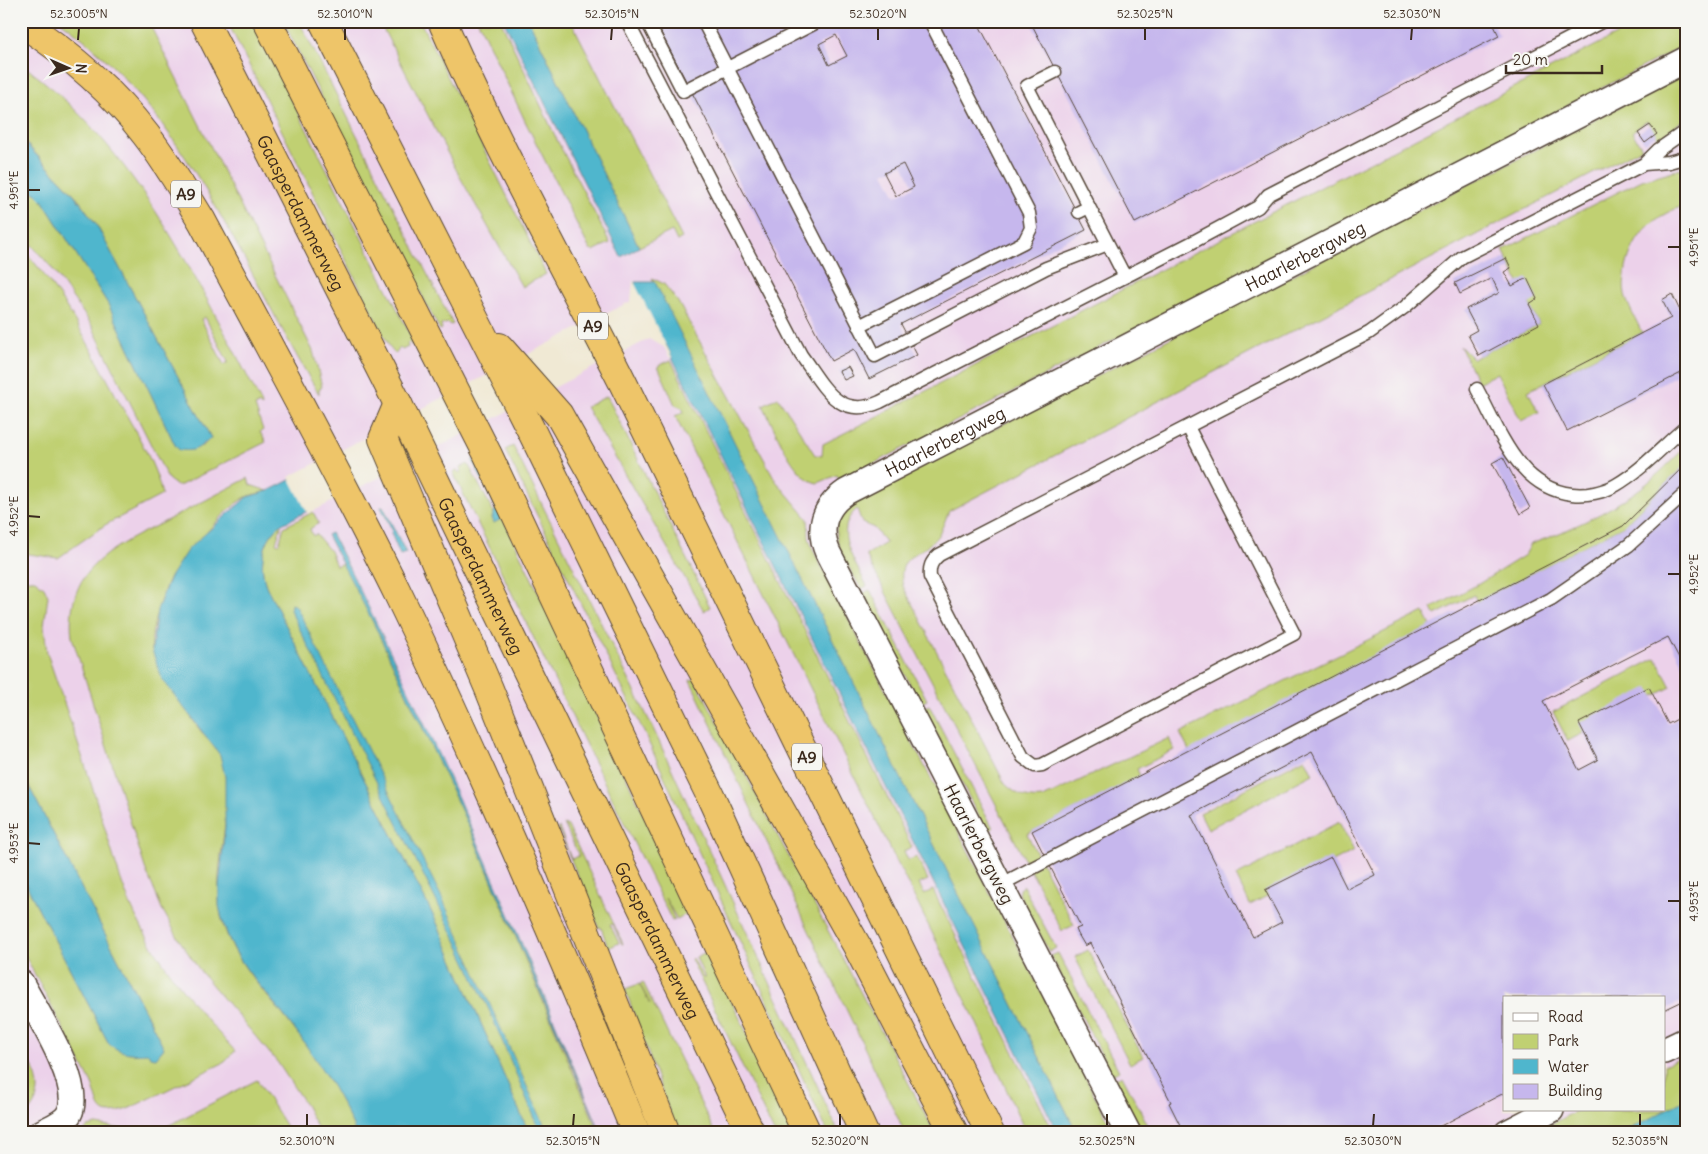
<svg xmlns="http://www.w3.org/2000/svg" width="1708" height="1154" viewBox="0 0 1708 1154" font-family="Delius,sans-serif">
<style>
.built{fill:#ecd1ea;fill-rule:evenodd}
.green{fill:#c0d072;stroke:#7e7d48;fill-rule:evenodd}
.water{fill:#4fb6cd;stroke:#457076}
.pier{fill:#f0e9d4}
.building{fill:#c6b7ed;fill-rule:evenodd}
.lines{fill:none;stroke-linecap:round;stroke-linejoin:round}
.service-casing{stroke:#564739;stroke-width:15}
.minor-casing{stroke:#564739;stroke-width:28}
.motorway-casing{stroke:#564739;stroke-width:30}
.service{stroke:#fff;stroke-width:12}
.minor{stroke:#fff;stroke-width:25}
.motorway{stroke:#eec569;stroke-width:28}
.ticks{fill:none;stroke:#3b2a1e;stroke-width:2}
.labels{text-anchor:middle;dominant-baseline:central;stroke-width:4;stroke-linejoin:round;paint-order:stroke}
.shield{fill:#f6f6f2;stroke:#73675e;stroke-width:1}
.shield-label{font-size:16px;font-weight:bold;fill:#3b2a1e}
.street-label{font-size:18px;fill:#3b2a1e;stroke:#f6f6f2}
.neatline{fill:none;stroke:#3b2a1e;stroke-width:2}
.ticks-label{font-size:12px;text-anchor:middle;fill:#3b2a1e}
</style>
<rect width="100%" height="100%" fill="#f6f6f2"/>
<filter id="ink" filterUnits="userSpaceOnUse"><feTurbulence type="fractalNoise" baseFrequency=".02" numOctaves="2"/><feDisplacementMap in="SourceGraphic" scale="10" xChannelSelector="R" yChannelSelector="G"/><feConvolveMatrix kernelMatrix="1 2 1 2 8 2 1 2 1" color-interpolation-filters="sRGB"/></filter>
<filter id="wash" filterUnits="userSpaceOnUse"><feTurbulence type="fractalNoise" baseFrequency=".0096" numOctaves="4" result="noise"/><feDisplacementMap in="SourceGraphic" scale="20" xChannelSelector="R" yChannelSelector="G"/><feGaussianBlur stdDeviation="1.12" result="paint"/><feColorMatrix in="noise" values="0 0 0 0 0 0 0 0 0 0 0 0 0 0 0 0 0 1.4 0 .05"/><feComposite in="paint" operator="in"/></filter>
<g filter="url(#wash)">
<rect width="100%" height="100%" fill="#f0e9d4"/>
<path class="built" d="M21,21H1687V1133H21ZM1504,998H1664V1110H1504Z"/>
<path class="green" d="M60,21H148L313,351L322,387L319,389V394C240,264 188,114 60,21Z
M227,21H252L415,344L411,345L410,342L407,343L408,347L402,350L400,347L395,354L390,348Z
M283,21H299L443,305L453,324L451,325L448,323L441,325L442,329L440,330L435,321Z
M379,21H420L546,274L522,287L460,177Z
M478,21H501L558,142L610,243L593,251L590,250L526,123Z
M529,21H571L682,238L677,241L672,231L639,247Z
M1643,21H1687V44L840,481L837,475L818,483C794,481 773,425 763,405L778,397L815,455L822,456L823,444L829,441Z
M21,64C137,147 196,280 261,402L262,407L258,404L255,406L263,430L260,432L266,442L181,485L177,486L168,479L91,324L51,267L21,233V179L42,200L108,304L175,445L203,446L211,438L96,224L76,196L21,138ZM205,317L228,362L224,365L201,319Z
M1687,72V117L1659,139L1647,121L1632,132L1642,148L949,511C945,520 941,533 935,539C919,557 896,554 903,586L1005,784C1017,795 1027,800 1043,798L1169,738L1174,750L1137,769L1140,776L1027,834L1074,925L1062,931L866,555L886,543L874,528L862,523L857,509C831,530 856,563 867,586L861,589C845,558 818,528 854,501Z
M1687,167V205C1655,214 1633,235 1626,268C1625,276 1623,286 1625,294C1628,307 1637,321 1642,333L1528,391L1539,412L1521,421L1497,373L1478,383L1460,346L1473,359L1539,324L1503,250L1642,180Z
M21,247C64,294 91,349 121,405C136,433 156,464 162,495L105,525L58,558L21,553Z
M652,278L664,284L678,302L776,481L808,519L809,538L813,550L1114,1133H1077Z
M671,360L912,847L904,851L908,860L917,857L928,880L919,884L924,894L933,890L1054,1133H1026L973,1015L675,416L684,412L682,408L675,405L658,366Z
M607,396L710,607L704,611L586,407Z
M513,446L651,724L839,1133H828L642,728L505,450Z
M1687,446V463L1623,526L1477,602L1474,595L1435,615L1432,608L1477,585L1525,555L1531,544C1570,530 1607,513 1641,488C1657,476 1672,460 1687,446Z
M468,464L494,513L492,518L500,520L503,518L690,912L677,919L665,898L675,920L672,921L458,483L453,472L457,470L459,473L462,471L460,468Z
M248,478L250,485L268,491C261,493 253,494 246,497C226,507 184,557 171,576C162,590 149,633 152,649C154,661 191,718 200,730C206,738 217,748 221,757C239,813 206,875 224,927C237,964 263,990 287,1020C314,1054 339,1093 356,1133H320L303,1101L278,1063L201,972L180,941L162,909L145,868L72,637C69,612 74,587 91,568C110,548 138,535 162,523C191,508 219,493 248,478Z
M313,512L319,523L310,529L313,536L316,534L330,551L336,566L343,563L374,624L469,827L599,1133H529L437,923L267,588C258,567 262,538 282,524L276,543L279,544L284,527Z
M21,579L35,580L44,587L48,596L44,626L47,653C66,709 86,765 103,822C114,858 123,894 142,928C167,974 200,1013 235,1051L225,1062L130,1108C94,1122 101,1104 91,1082L21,948V875L109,1044C132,1056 137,1052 161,1052L164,1048L21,771Z
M870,590L927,700L920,704L863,593Z
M1424,612L1431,626L1189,751L1180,733Z
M1656,658L1671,687L1568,741L1553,712Z
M695,679L935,1133H905L690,680Z
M929,705L993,828L987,832L923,708Z
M1305,758L1313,774L1208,829L1200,813Z
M1339,822L1354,851L1250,905L1236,876Z
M564,824L568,826L623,944H622L613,924L610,925L619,943L608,948L601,927L599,928L558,828L559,827L571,859L579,856Z
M1023,886L1056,948L1049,952L1019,894V889Z
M1088,950L1143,1057L1130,1064L1075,957Z
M708,951L794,1133H774L691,959L693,958L703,978H705L696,957Z
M1058,953L1119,1071L1112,1075L1051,956Z
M643,982L715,1133H677L625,989L639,984L650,1004L640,984Z
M21,1044C35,1071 51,1095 21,1119V1094L28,1090L21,1076Z
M1687,1054V1099L1622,1133H1534L1578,1110H1664V1065Z
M1122,1075L1152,1133H1142L1115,1079Z
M257,1080L290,1133H154Z
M97,1125L128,1130L122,1133H82L88,1127Z"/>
<path class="water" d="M504,21H529L639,247L621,257Z
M21,139L73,193L96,224L211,438C197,448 198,452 179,450L175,445L108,304L42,200L21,179Z
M635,282H655L1077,1133H1058L666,345L649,337L282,524C262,538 258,567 267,588L437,923L529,1133H356C339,1093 315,1057 289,1022C258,981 230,960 219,906V886L225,828V777L220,755L162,679L152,650L157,610L170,577L188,549L247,497L268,491L284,483L633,303Z
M474,459L508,525L503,518L494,523L492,518L496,508L472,460Z
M383,506L406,553L400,555L391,533L392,530L381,507Z
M331,533C432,728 517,930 601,1133L469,827L374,624L327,535Z
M291,604L296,606L441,896L548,1133H541L490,1012L452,932L290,610Z
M21,771L164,1048L156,1058L150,1057L148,1053C133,1054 121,1054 109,1044L21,875Z
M1687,1099V1133H1622L1626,1131Z"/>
<path class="pier" d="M633,280L672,357L670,358L664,347L649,339L308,514L289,477L631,301Z"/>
<g id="blocks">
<path class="building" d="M655,21H977L1086,230L901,324L917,355L869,379L854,349L831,361ZM836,35L847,56L829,65L819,44ZM903,164L914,187L896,196L884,173Z
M1030,21H1492L1499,36L1135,223Z
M1650,125L1657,134L1645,143L1638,133Z
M1506,258L1511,268L1504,272L1512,286L1527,278L1537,299L1529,304L1539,324L1479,356L1468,335L1477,330L1466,309L1499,293L1492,278L1460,294L1455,283Z
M1672,294L1681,313L1687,310V370L1567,431L1543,384L1671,318L1662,300Z
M848,367L853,376L844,380L839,371Z
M1503,457L1530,508L1520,514L1492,463Z
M1687,463V627L1681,630L1687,642V673L1668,637L1543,701L1579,770L1598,760L1579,723L1649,687L1668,724L1687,714V999L1664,1010V998H1504V1093L1427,1133H1184L1169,1103L1171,1102L1090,943L1085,946L1078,934L1076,929L1081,927L1032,831L1623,526ZM1312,752L1375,875L1347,889L1331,857L1265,890L1282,922L1253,937L1191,815Z"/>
</g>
</g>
<g filter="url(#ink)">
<use href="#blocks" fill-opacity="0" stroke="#564739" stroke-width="1"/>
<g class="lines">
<defs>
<path id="service" d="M627,21L801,355C823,385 838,421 880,402L1191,243L1258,207L1268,195L1603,21
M647,21L683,91L819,21
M703,21L875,356L1046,268L1108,244
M1055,72L1027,86L1089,207L1079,212
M1644,164L1669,162L1687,157
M1089,207L1125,277
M859,326L1024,242L1031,228L1029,213L930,21
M1477,389C1500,431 1518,488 1572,494C1586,496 1604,492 1616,485C1642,470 1664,445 1687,426
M1188,427L1294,634L1042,765L1035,766L1023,757L930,577C929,567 931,562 939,555L1369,333L1405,307L1462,257L1644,164L1658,150L1687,130
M1000,885L1551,599L1629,545L1687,492"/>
<g id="minor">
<path d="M21,983C35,1010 85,1085 69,1114C64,1123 50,1128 41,1133"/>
<path d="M1664,1051L1687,1040"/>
<path id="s1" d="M1128,1133L828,553C817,528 824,507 846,492L1687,59"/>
<path d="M1507,1133L1551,1110"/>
</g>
<g id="motorway">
<path id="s2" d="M204,21L398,404L751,1133"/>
<path d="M267,21L487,453L807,1133"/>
<path d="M323,21L531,430L710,795L864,1133"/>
<path d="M442,21C496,145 562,263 623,383C747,632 869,882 990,1133"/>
<path d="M21,22C68,53 112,90 146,135C167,162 184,192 202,221C268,345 336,468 398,594C484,771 561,951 636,1133"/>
<path d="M499,347L559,415L857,946L954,1133"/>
<path d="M398,404L383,439L489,689L666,1133"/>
</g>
</defs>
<use href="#service" class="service-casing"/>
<use href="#minor" class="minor-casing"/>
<use href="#motorway" class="motorway-casing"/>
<use href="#service" class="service"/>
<use href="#minor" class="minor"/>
<use href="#motorway" class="motorway"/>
</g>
</g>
<path class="ticks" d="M78,40L79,28M345,40V28M611,40L612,28M878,40V28M1145,40V28M1411,40L1412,28M28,190H40M1668,247H1680M28,516L40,517M1668,574H1680M28,843L40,844M1668,901H1680M307,1126V1114M573,1126L574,1114M840,1126V1114M1107,1126V1114M1373,1126L1374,1114M1640,1126V1114"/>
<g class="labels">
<g class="shield">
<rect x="171" y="180.5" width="30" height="27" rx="4"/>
<rect x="578" y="312.5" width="30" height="27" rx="4"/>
<rect x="792" y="743.5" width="30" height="27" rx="4"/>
</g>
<g class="shield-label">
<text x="186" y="194">A9</text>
<text x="593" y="326">A9</text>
<text x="807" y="757">A9</text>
</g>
<g class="street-label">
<text stroke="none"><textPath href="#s2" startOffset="215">Gaasperdammerweg</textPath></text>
<text stroke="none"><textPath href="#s1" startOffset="1239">Haarlerbergweg</textPath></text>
<text stroke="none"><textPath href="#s1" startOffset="834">Haarlerbergweg</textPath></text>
<text stroke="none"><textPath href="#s2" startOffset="620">Gaasperdammerweg</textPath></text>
<text transform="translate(979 844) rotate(63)">Haarlerbergweg</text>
<text stroke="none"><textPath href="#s2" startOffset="1025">Gaasperdammerweg</textPath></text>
</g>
</g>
<rect width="1708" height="1154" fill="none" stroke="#f6f6f2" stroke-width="55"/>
<rect x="1503" y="996" width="162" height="115" fill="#f6f6f2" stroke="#aba49d"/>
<rect x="1513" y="1013" width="25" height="8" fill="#ffffff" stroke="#aba49d"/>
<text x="1548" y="1022" font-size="15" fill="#3b2a1e">Road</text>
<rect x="1513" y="1034" width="25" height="15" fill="#c0d072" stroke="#aba49d"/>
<text x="1548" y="1046" font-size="15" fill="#3b2a1e">Park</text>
<rect x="1513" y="1059" width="25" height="15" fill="#4fb6cd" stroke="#aba49d"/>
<text x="1548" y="1072" font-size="15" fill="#3b2a1e">Water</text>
<rect x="1513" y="1084" width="25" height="15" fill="#c6b7ed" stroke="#aba49d"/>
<text x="1548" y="1096" font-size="15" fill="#3b2a1e">Building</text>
<g transform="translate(68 68) rotate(92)" stroke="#f6f6f2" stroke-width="4" paint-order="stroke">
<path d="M0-4L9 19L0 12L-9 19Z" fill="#3b2a1e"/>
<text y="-8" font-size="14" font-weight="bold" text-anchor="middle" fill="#3b2a1e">N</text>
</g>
<path d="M1506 65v8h96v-8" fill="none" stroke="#3b2a1e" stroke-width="2.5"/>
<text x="1513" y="65" font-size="15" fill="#3b2a1e" stroke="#f6f6f2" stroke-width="4" paint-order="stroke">20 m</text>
<rect x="28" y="28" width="1652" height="1098" class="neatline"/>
<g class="ticks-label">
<text x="79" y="18">52.3005°N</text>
<text x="345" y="18">52.3010°N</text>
<text x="612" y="18">52.3015°N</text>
<text x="878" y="18">52.3020°N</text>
<text x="1145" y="18">52.3025°N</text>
<text x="1412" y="18">52.3030°N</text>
<text transform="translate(14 190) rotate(-90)" y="4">4.951°E</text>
<text transform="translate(1694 247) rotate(-90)" y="4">4.951°E</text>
<text transform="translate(14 516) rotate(-90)" y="4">4.952°E</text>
<text transform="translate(1694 574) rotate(-90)" y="4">4.952°E</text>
<text transform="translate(14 843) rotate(-90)" y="4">4.953°E</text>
<text transform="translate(1694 901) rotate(-90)" y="4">4.953°E</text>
<text x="307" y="1145">52.3010°N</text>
<text x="573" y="1145">52.3015°N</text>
<text x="840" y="1145">52.3020°N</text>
<text x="1107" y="1145">52.3025°N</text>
<text x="1373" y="1145">52.3030°N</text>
<text x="1640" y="1145">52.3035°N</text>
</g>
</svg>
